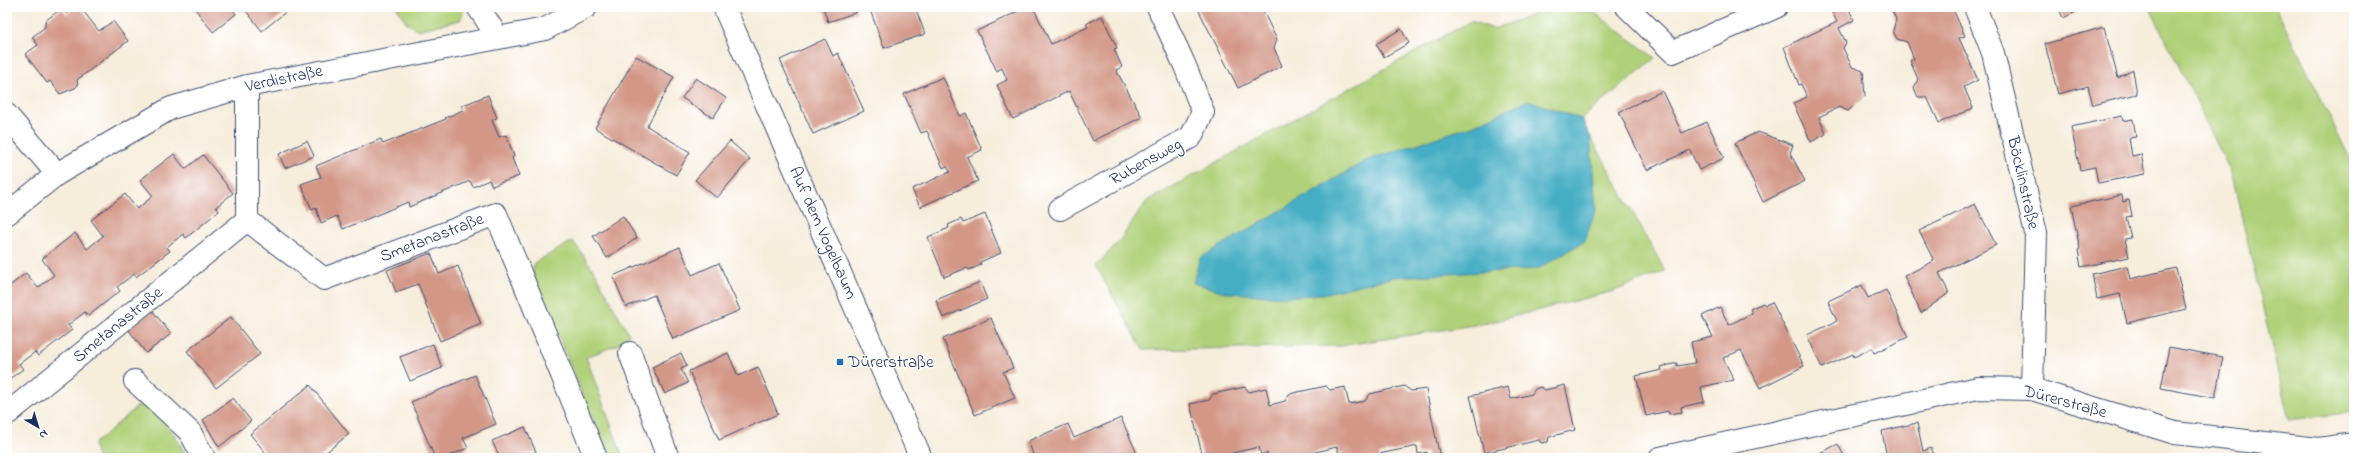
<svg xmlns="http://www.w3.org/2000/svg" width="2361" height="465" viewBox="0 0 2361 465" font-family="'Indie Flower',sans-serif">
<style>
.green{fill:#b0d179;stroke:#66806c}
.water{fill:#45adc4;stroke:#306e91}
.building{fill:#d39787}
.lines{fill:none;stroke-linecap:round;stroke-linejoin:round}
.minor-casing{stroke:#3c4c71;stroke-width:24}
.minor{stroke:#fff;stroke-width:22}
.poi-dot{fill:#1f6fb2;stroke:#fff;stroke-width:1.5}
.labels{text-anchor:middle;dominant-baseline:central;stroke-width:3;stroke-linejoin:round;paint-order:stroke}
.street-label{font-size:17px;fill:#1b2f5e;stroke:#fff}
.poi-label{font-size:17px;fill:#1b2f5e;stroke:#fff;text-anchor:start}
</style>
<rect width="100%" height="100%" fill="#fff"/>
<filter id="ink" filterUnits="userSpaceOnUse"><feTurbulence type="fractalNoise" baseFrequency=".025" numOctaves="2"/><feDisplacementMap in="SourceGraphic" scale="8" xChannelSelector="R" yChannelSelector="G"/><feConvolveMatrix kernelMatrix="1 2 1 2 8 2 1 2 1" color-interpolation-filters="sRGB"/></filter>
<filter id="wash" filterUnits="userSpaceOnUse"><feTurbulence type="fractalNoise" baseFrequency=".012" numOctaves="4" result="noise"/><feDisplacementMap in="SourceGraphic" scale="16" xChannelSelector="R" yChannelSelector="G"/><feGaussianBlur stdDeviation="0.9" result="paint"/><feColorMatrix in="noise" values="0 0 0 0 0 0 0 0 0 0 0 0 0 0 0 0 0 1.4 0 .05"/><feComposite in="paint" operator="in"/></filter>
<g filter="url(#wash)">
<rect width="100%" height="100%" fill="#f6eddb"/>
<path class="green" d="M396,7H465L460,20L418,30L407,23Z
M1556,7H1587L1655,58L1581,119L1665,271L1614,291L1487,323L1340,346L1143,350L1096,266L1120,240L1147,201L1471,21L1493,29Z
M2150,7H2276L2354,167V412L2289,420L2232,175Z
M573,241L595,272L629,335L617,345L586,357L623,458H608L533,273L534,263Z
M147,404L176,437L187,458H97L94,444L138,406Z"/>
<path class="water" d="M1528,100L1581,119L1590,136L1596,208L1585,241L1537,269L1394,277L1322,294L1286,297L1229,293L1193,283L1200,258L1367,160L1472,126Z"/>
<g id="blocks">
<path class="building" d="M76,7H80L99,31L113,21L128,41L77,80L78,85L75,88L60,94L50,81L47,83L25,54L38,45L32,37L45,27V21L62,8L67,14Z
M197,7H231L236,14L213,32L195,9Z
M243,7H292L262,31Z
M823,7H855L857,12L828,22Z
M869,7H915L925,34L884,48Z
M1027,7H1033L1051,44L1088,27L1086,24L1102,16L1117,48L1114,49L1122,67L1116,70L1142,117L1093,141L1069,91L1013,119L997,85L1007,80L1002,68L997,71L977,31Z
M1197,7H1261L1277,40L1274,48L1282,66L1238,88Z
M1829,7H1848L1854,20L1839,28L1846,43L1843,48L1852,67L1863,71L1865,96L1848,111L1839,107L1819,117L1826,134L1811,142L1793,103L1807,97L1801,84L1799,85L1784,47L1837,22Z
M1890,7H1952L1965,36L1959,38L1978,80L1964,87L1973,108L1939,123L1927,97H1918L1914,88L1918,79L1910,61L1914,59L1907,42L1897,39L1893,31L1896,19Z
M2058,7H2087L2063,18Z
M2104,27L2118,78L2133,70L2137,94L2093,105L2088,86L2058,94L2045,44Z
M1401,29L1409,43L1384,57L1376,44Z
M825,39L833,56L838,53L864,111L813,134L780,60Z
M636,56L674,77L647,126L690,152L676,175L595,128Z
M943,77L960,116L966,113L982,150L967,157L978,181L920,207L912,189L950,172L947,166L943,168L927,131L921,133L904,94Z
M696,78L726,98L713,118L682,98Z
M1662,91L1682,133L1707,122L1724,158L1699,170L1690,150L1647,170L1619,112Z
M488,95L497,118L492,120L499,137L506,135L514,156L512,158L519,176L492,186L489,180L473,187L470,181L409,207L408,202L343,229L337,216L321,223L316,208L312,210L301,184L321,177L316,166L381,139L383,144L446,119L445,118L463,110L461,106Z
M2122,116L2123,121L2133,119L2136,137L2129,138L2132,156L2141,154L2145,174L2098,183L2095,167L2080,170L2071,127Z
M1758,132L1793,145L1790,153L1805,181L1763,202L1735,143Z
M307,141L314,156L285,168L279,154Z
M730,141L750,159L717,198L695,180Z
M174,154L185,169L203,155L233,193L216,207L219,211L186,238L183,234L167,247L170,251L136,277L134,274L117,287L120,291L88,316L85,312L68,325L72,330L38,356L35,352L19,364L23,369L7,381V288L26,273L38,288L54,275L42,259L75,233L87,249L103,236L91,220L125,194L137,209L153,196L140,180Z
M2122,195L2123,202L2129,200L2132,216L2126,217L2131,238L2125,239L2129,257L2081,267L2078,250L2080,249L2071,206Z
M1975,204L1996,245L1939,273L1949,293L1921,313L1904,276L1934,261L1919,231Z
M985,214L1001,253L980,262L981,265L969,270L967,268L944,277L928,237L949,228L948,225L961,219L963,223Z
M623,216L637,238L607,258L593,236Z
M680,247L692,275L719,263L740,310L673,339L654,295L626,307L613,276Z
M431,253L439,274L458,266L481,324L440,341L418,284L396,292L387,270Z
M2127,266L2130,279L2176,268L2186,309L2127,323L2120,294L2097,299L2092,274Z
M980,282L987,299L943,318L936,300Z
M1862,285L1868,298L1886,290L1908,337L1874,353L1872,348L1854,357L1853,354L1822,368L1807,335L1837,321L1828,301Z
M1772,302L1804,366L1760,388L1741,350L1723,358L1734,380L1701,387L1704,402L1681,407L1682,412L1669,414L1668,411L1646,416L1636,376L1662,370L1661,367L1677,363V366L1695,363L1691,342L1713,337L1702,316L1720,307L1729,325L1752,313L1750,309L1763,303L1765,305Z
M152,310L171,334L146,353L128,329Z
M231,317L260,354L216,388L187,351Z
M991,318L1013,368L1003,372L1015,398L975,415L943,339Z
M433,344L442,368L410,381L400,357Z
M2169,347L2223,357L2215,398L2161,388Z
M681,353L687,366L681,369L688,383L665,394L652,367Z
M728,353L738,376L758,367L778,414L719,440L689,371Z
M475,375L496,424L463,438L468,448L444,458H435L411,402Z
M310,385L349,434L319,458H270L250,434Z
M1565,385L1575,430L1549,437L1548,442L1541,443L1539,440L1484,453L1470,396L1508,387L1511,399L1532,394L1535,389L1541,387L1545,390Z
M1326,386L1330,390L1345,387L1349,404L1365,401L1370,394L1404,386L1411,391L1426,389L1440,458H1428L1427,452L1418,454L1417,446L1379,454L1380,458H1347L1345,452L1339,454L1337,447L1302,455V458H1268L1267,453L1261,455L1259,447L1224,455V458H1203L1190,404L1209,400L1213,394L1245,387L1249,392L1266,388L1270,405L1285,401L1289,394Z
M233,398L251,421L219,447L203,420Z
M1121,418L1139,458H1025L1033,454L1028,441L1068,424L1074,438Z
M1917,423L1923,451L1931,448L1936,458H1887L1882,431Z
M525,427L536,452L522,458H500L492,441Z
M1838,444L1845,458H1810Z"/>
</g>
</g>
<g filter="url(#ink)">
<use href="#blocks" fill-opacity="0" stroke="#3c4c71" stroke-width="1"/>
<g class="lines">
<defs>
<path id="minor" d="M478,7L497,36
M724,7L921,458
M1627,7L1673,52L1776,7
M1975,7L1993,53L2036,233L2032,389
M7,115L57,174
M1060,209L1191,137L1203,112L1185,66L1158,7
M7,214L57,174L171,108L247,86L545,29L586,7
M247,220L324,279L496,214L596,458
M630,353L668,458
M135,381L190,432L204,458
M7,414L247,220V86
M1660,458L1978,388L2032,389L2175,433L2319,449L2354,444"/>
</defs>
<use href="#minor" class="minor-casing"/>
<use href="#minor" class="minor"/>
</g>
</g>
<rect class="poi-dot" x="836" y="358" width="8" height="8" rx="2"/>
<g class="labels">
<g class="street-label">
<text transform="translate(284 79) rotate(-12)">Verdistraße</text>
<text transform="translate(1146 162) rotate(-29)">Rubensweg</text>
<text transform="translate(2023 183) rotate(77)">Böcklinstraße</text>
<text transform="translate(823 233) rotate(66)">Auf dem Vogelbaum</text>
<text transform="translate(432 238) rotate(-21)">Smetanastraße</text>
<text transform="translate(118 325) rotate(-39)">Smetanastraße</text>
<text transform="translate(2065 402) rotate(15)">Dürerstraße</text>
</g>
<g class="poi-label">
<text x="848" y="362">Dürerstraße</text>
</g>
</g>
<rect width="2361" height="465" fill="none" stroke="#fff" stroke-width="24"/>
<g transform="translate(38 427) rotate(142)" stroke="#ffffff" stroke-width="3" paint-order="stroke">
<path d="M0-3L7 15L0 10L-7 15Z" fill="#1b2f5e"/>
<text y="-6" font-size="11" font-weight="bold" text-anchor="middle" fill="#1b2f5e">N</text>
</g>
</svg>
